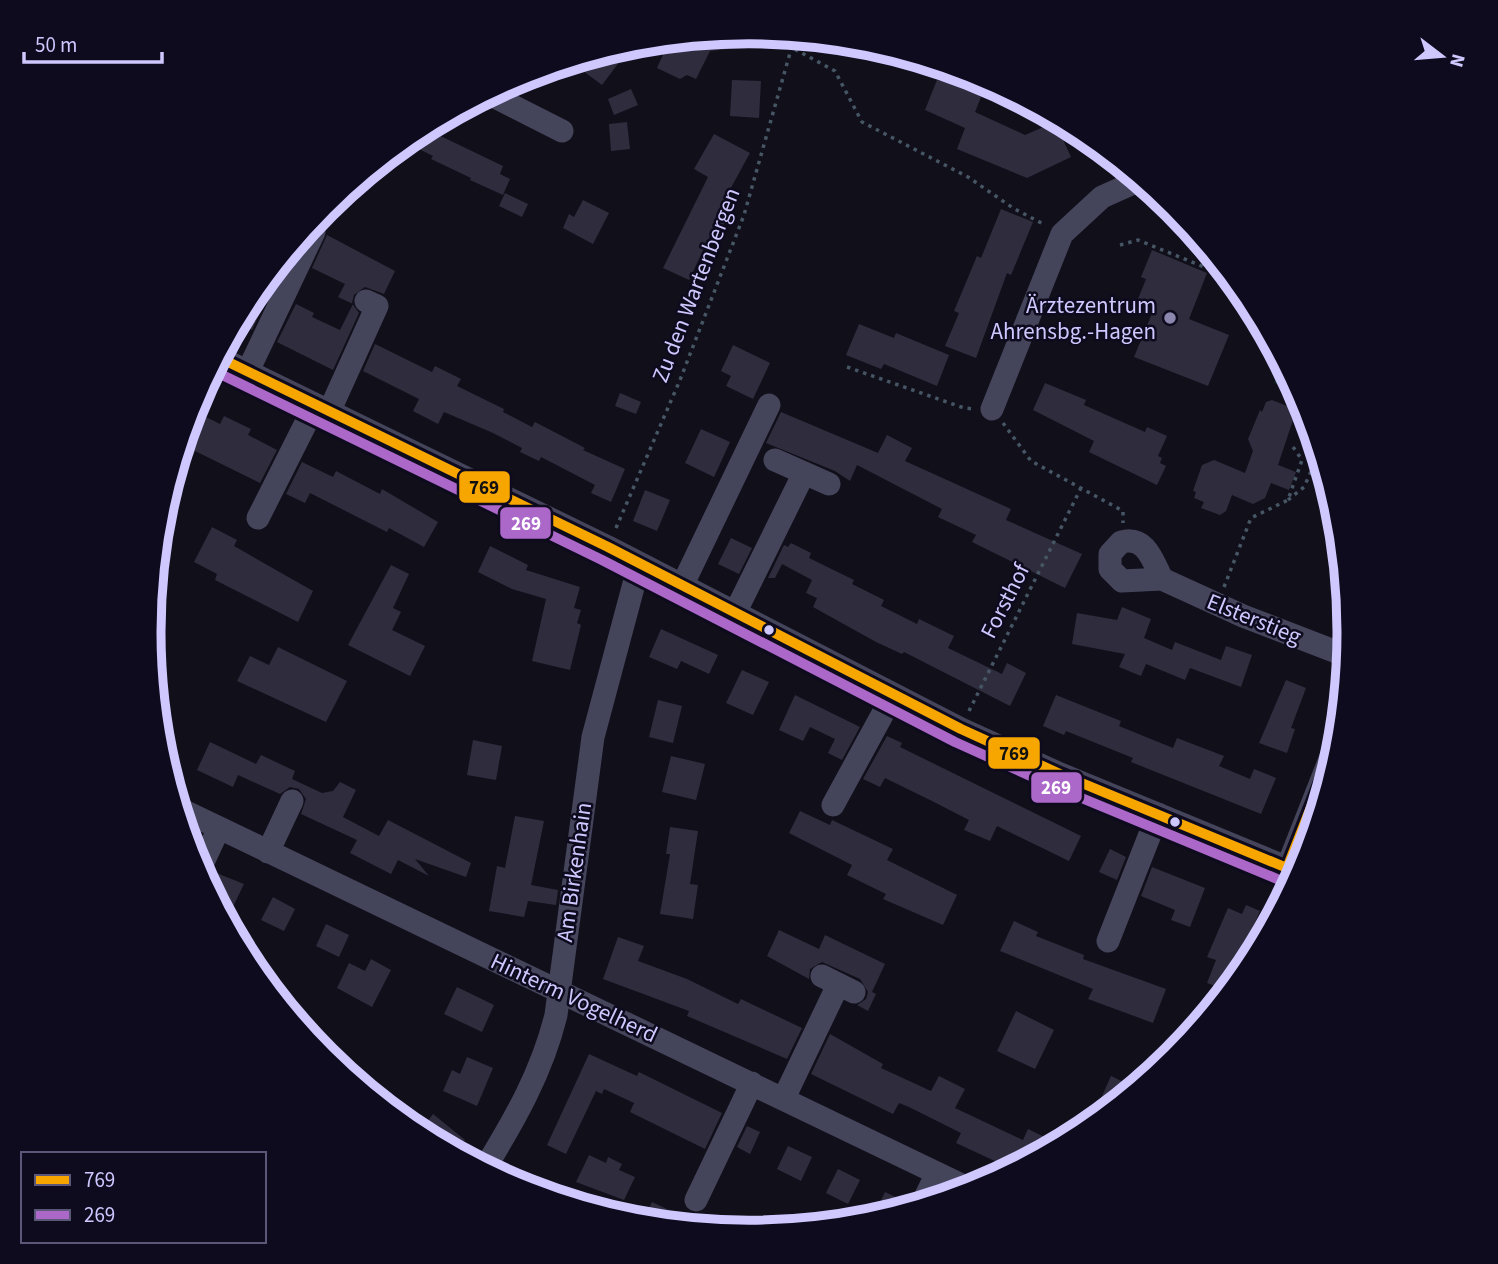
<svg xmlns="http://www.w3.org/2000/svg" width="1498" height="1264" viewBox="0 0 1498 1264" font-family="'Source Sans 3',sans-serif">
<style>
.forest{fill:url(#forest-firs)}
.park{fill:url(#park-dots)}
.building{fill:#2f2c3d}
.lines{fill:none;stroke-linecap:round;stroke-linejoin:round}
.path{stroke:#465664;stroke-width:3.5;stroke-dasharray:3.5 5;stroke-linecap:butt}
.minor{stroke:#44445b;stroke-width:23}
.bus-1-casing{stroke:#0e0b1e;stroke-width:16}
.bus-2-casing{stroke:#0e0b1e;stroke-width:16}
.bus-1{stroke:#f7a600;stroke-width:10}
.bus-2{stroke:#ac68c9;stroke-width:10}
.poi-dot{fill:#8c87af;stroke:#0e0b1e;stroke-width:2.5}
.bus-dot{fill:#cec8ff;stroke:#0e0b1e;stroke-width:2.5}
.labels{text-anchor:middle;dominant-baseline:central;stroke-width:5;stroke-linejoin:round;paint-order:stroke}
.street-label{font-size:23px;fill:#cec8ff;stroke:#0e0b1e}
.poi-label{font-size:23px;fill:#cec8ff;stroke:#0e0b1e;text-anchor:end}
.rim{fill:none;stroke:#cec8ff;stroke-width:9}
.line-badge{stroke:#0e0b1e;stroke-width:2.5}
.badge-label{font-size:19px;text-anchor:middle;font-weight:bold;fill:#fff}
.pale-badge-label{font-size:19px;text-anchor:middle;font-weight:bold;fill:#111}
</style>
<defs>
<pattern id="forest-firs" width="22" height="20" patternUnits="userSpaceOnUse" patternTransform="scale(1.75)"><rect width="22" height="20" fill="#0e2525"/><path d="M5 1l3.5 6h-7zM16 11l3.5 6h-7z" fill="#304346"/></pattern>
<pattern id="park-dots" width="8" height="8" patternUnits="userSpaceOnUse" patternTransform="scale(1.75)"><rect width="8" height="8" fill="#0e2525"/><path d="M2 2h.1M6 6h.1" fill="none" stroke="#304346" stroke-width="1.8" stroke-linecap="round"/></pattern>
</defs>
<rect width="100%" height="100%" fill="#110f1a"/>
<path class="forest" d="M744,32H749L839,40L782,50Z"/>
<path class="park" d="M1282,361L1299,393L1274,383Z"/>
<path class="building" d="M717,35L728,49L710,51L696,79L687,75L680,79L657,68L670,39Z
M606,51L620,61L602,85L571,62Z
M942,76L977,90L976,94L981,97L975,112L1025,135L1055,122L1071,157L1027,178L957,149L965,128L925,110L937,80L942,81Z
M732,80L761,81L759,118L730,116Z
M631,89L638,105L614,115L608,99Z
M627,122L630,149L611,151L609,124Z
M424,128L503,166L500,174L510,179L503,195L470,180L471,178L431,159L433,156L405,142Z
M714,134L750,153L721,206L731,211L716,239L710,236L689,280L663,268L708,177L694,169Z
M505,193L528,204L522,217L499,206Z
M583,200L609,213L593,244L563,228L569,214L574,217Z
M1001,209L1033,222L1011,275L1007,273L976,358L945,346L959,313L954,311L977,256L981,258Z
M327,235L395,271L384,294L365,287L354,295L352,303L359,313L333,370L277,342L296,304L314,313L312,317L340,330L353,304L338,297L345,284L312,268Z
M290,249L252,330L237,322L250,298Z
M1152,250L1207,273L1189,319L1229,335L1208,386L1134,357L1153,311L1136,304L1146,279L1141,277Z
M859,324L894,338L896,333L949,355L937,386L884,364L881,369L846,355Z
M375,344L432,372L435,366L461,379L457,386L504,409L503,412L532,427L535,422L585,448L583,450L625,469L611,502L591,493L595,485L541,457L539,461L520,452L522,448L493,433L444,412L438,424L413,411L419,399L363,371Z
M733,345L770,363L753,399L726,386L731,376L721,371Z
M1045,383L1086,400L1084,405L1145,432L1147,427L1167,436L1158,456L1162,458L1160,463L1166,466L1157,485L1089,452L1094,441L1033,410Z
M620,393L641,402L636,414L615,406Z
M1272,400L1292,408L1295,414L1278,465L1296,472L1289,490L1271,483L1265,498L1253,504L1232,495L1226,511L1220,515L1201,508L1204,502L1194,498L1196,492L1193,491L1202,465L1214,460L1245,473L1253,451L1248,439L1260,410L1262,412L1266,402Z
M192,410L220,424L224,416L251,429L248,435L277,450L260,483L195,451L193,456L180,450Z
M781,412L878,453L887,435L912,448L905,461L1011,509L1006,520L1082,554L1065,588L972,542L976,535L938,517L942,509L857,465L850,481L835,471L766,443Z
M701,429L730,442L714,477L685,463Z
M302,462L333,477L336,471L380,494L382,489L438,522L424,547L389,528L387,532L310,493L305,503L286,494Z
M645,490L670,500L657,531L633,521Z
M212,527L237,540L234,546L313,591L298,622L215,580L217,574L194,562Z
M731,538L752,548L739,574L718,564Z
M791,543L811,553L809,558L854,580L852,584L884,600L881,606L917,624L919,619L954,636L948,648L1002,674L1007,663L1026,673L1010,706L904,652L902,654L876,642L813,607L817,598L806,593L812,580L782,564L775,578H768L784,545L788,547Z
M490,546L528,565L526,570L580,587L574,608L581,610L577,623L581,625L570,670L532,661L546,599L512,589L478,572Z
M391,565L409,574L393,608L401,612L392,630L425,646L410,676L348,645Z
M1122,607L1151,619L1144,638L1172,650L1175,642L1221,660L1226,646L1252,655L1241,687L1190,668L1185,680L1146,664L1141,676L1119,667L1125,654L1072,644L1077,613L1117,620Z
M661,629L718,655L709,674L681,661L677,669L649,657Z
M278,647L347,681L326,722L237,681L250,656L269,665Z
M742,670L769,682L753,715L726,703Z
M1286,680L1306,688L1291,728L1295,729L1287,753L1259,743Z
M795,695L860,727L842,760L828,753L835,739L810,727L803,741L779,730Z
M1056,695L1121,721L1119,726L1173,748L1177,738L1224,756L1219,766L1250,779L1254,769L1276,778L1261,814L1131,762L1133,758L1066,731L1064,735L1043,726Z
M658,700L682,706L673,743L649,737Z
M887,736L902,743L900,747L1081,836L1069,861L997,826L990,841L964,830L969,820L934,802L885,778L880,787L863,779Z
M473,740L502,746L496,780L467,775Z
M210,742L256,764L261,755L295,771L292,779L322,793L333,791L340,782L356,790L343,817L379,836L388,820L471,863L466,877L415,859L429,876L398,860L391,874L350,853L357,840L301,814L306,799L299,789L290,787L280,794L238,775L233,787L197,770Z
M671,756L705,764L696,800L662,792Z
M800,811L830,825L832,820L893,849L887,860L957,895L943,925L883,899L886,894L847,875L852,865L789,833Z
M515,816L544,821L531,885L558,890L556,905L528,901L524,917L489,911L497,866L505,868Z
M670,827L698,831L690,884L698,885L693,919L660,914L670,854H666Z
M1110,849L1126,857L1117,880L1099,872Z
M1152,867L1205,888L1190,927L1171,920L1175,910L1141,896Z
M214,872L244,884L226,921L206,883Z
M273,897L295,909L284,931L261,920Z
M1246,905L1260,911L1226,990L1207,983L1216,960L1207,957L1228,908L1242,914Z
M1014,921L1038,932L1036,936L1084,955L1083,959L1166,989L1153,1023L1088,999L1093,989L1000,951Z
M326,924L349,935L339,957L316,946Z
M779,930L819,949L825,935L885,964L872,992L876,994L868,1011L857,1005L866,999L868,992L860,979L822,962L810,969L809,979L767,956Z
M618,937L644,946L638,961L687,979L738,1004L741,999L802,1028L787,1059L687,1016L689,1011L603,979Z
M371,959L391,970L372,1007L337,988L349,963L365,971Z
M457,987L494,1005L482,1032L444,1014Z
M1016,1011L1054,1030L1035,1069L997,1051Z
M830,1034L883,1064L881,1068L931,1091L939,1076L965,1089L955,1108L1023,1140L1028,1129L1059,1144L1012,1169L956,1143L961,1133L909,1107L899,1103L893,1114L811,1074Z
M589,1054L637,1076L639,1072L722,1113L705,1149L630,1112L634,1103L604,1089L602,1094L596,1091L566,1154L547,1145Z
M467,1057L493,1068L477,1106L443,1091L452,1070L460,1074Z
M1111,1076L1136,1088L1088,1127Z
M433,1114L465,1140L455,1153L419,1133Z
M747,1126L760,1132L750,1154L737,1147Z
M788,1146L812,1157L801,1181L777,1169Z
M589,1155L606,1163L608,1157L622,1164L619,1170L635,1177L624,1200L576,1182Z
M838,1169L860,1180L848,1204L826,1193Z
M885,1192L908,1203L909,1208L872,1219Z
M652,1202L701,1225V1228L642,1222Z"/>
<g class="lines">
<path class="path" d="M765,33L835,71L862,122L968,177L1013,208L1045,225
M1120,245L1138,240L1209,269
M847,367L964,408L974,409
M1003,423L1031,461L1123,511V523
M1288,500L1304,487L1319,454
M616,528L680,380L744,215L792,46L810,38
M1224,587L1251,518L1288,500L1302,460L1291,444
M969,711L1081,488"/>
<path class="minor" d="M489,94L562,131
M218,357L608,547L961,729L1060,774L1298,872
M248,371L314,232
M992,409L1062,234L1102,197L1140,180
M329,412L377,306L366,301
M775,460L829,484
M258,518L315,405
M1162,579C1153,561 1146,535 1121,542L1110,554V569L1122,581L1162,579L1243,616L1347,656
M682,586L769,405
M735,613L804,473
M833,805L893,695
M178,808L970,1189
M268,852L292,801
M1287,868L1339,736
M199,871L219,828
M1281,904L1294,871
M1108,941L1158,814
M822,976L854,992
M784,1098L838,985
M485,1168C515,1119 542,1072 556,1015L593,737L639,565
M696,1200L752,1083
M922,1204L937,1173"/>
<defs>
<path id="bus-1" d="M218,357L608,547L961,729L1060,774L1287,868
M1287,868L1339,736"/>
<path id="bus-2" d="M212,370L602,560L955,742L1055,787L1282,881"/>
</defs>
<use href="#bus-1" class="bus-1-casing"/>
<use href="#bus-2" class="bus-2-casing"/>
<use href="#bus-1" class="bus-1"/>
<use href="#bus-2" class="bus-2"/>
</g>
<circle class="poi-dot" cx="1170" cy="318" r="7"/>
<g class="bus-dot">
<circle cx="769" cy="630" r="6"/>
<circle cx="1175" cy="822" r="6"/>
</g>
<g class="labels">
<g class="street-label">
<text transform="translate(696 285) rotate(-69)">Zu den Wartenbergen</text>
<text transform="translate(1005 601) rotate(-63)">Forsthof</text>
<text transform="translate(1254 619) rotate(22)">Elsterstieg</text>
<text transform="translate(574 872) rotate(-82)">Am Birkenhain</text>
<text transform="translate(574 998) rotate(25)">Hinterm Vogelherd</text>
</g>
<g class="poi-label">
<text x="1156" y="305">Ärztezentrum<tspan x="1156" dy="26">Ahrensbg.-Hagen</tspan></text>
</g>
</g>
<path d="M0 0H1498V1264H0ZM161 632a588 588 0 1 1 1176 0a588 588 0 1 1-1176 0Z" fill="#0e0b1e" fill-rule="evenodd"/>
<path class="rim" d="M161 632a588 588 0 1 1 1176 0a588 588 0 1 1-1176 0Z"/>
<g class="line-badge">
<rect x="458" y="470" width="53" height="34" rx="7" fill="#f7a600"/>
<rect x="499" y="506" width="53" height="34" rx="7" fill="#ac68c9"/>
<rect x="987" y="736" width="54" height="34" rx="7" fill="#f7a600"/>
<rect x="1030" y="771" width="53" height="33" rx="7" fill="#ac68c9"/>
</g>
<g class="badge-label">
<text x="526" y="530">269</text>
<text x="1056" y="794">269</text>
</g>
<g class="pale-badge-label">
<text x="484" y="494">769</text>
<text x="1014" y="760">769</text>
</g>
<rect x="21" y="1152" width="245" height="91" fill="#0e0b1e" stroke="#5b5778" stroke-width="2"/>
<rect x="35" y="1175" width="35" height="10" fill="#f7a600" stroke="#5b5778" stroke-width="2"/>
<text x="84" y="1187" font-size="21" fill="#cec8ff">769</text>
<rect x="35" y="1210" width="35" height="10" fill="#ac68c9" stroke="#5b5778" stroke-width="2"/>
<text x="84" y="1222" font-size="21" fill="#cec8ff">269</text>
<g transform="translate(1442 56) rotate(106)" stroke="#0e0b1e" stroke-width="5" paint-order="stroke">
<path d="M0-5L12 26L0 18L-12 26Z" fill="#cec8ff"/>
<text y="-10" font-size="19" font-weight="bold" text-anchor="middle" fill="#cec8ff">N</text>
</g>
<path d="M24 52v10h138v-10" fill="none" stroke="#cec8ff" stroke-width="3.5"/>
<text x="35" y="52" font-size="21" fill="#cec8ff" stroke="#0e0b1e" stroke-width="5" paint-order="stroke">50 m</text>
</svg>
